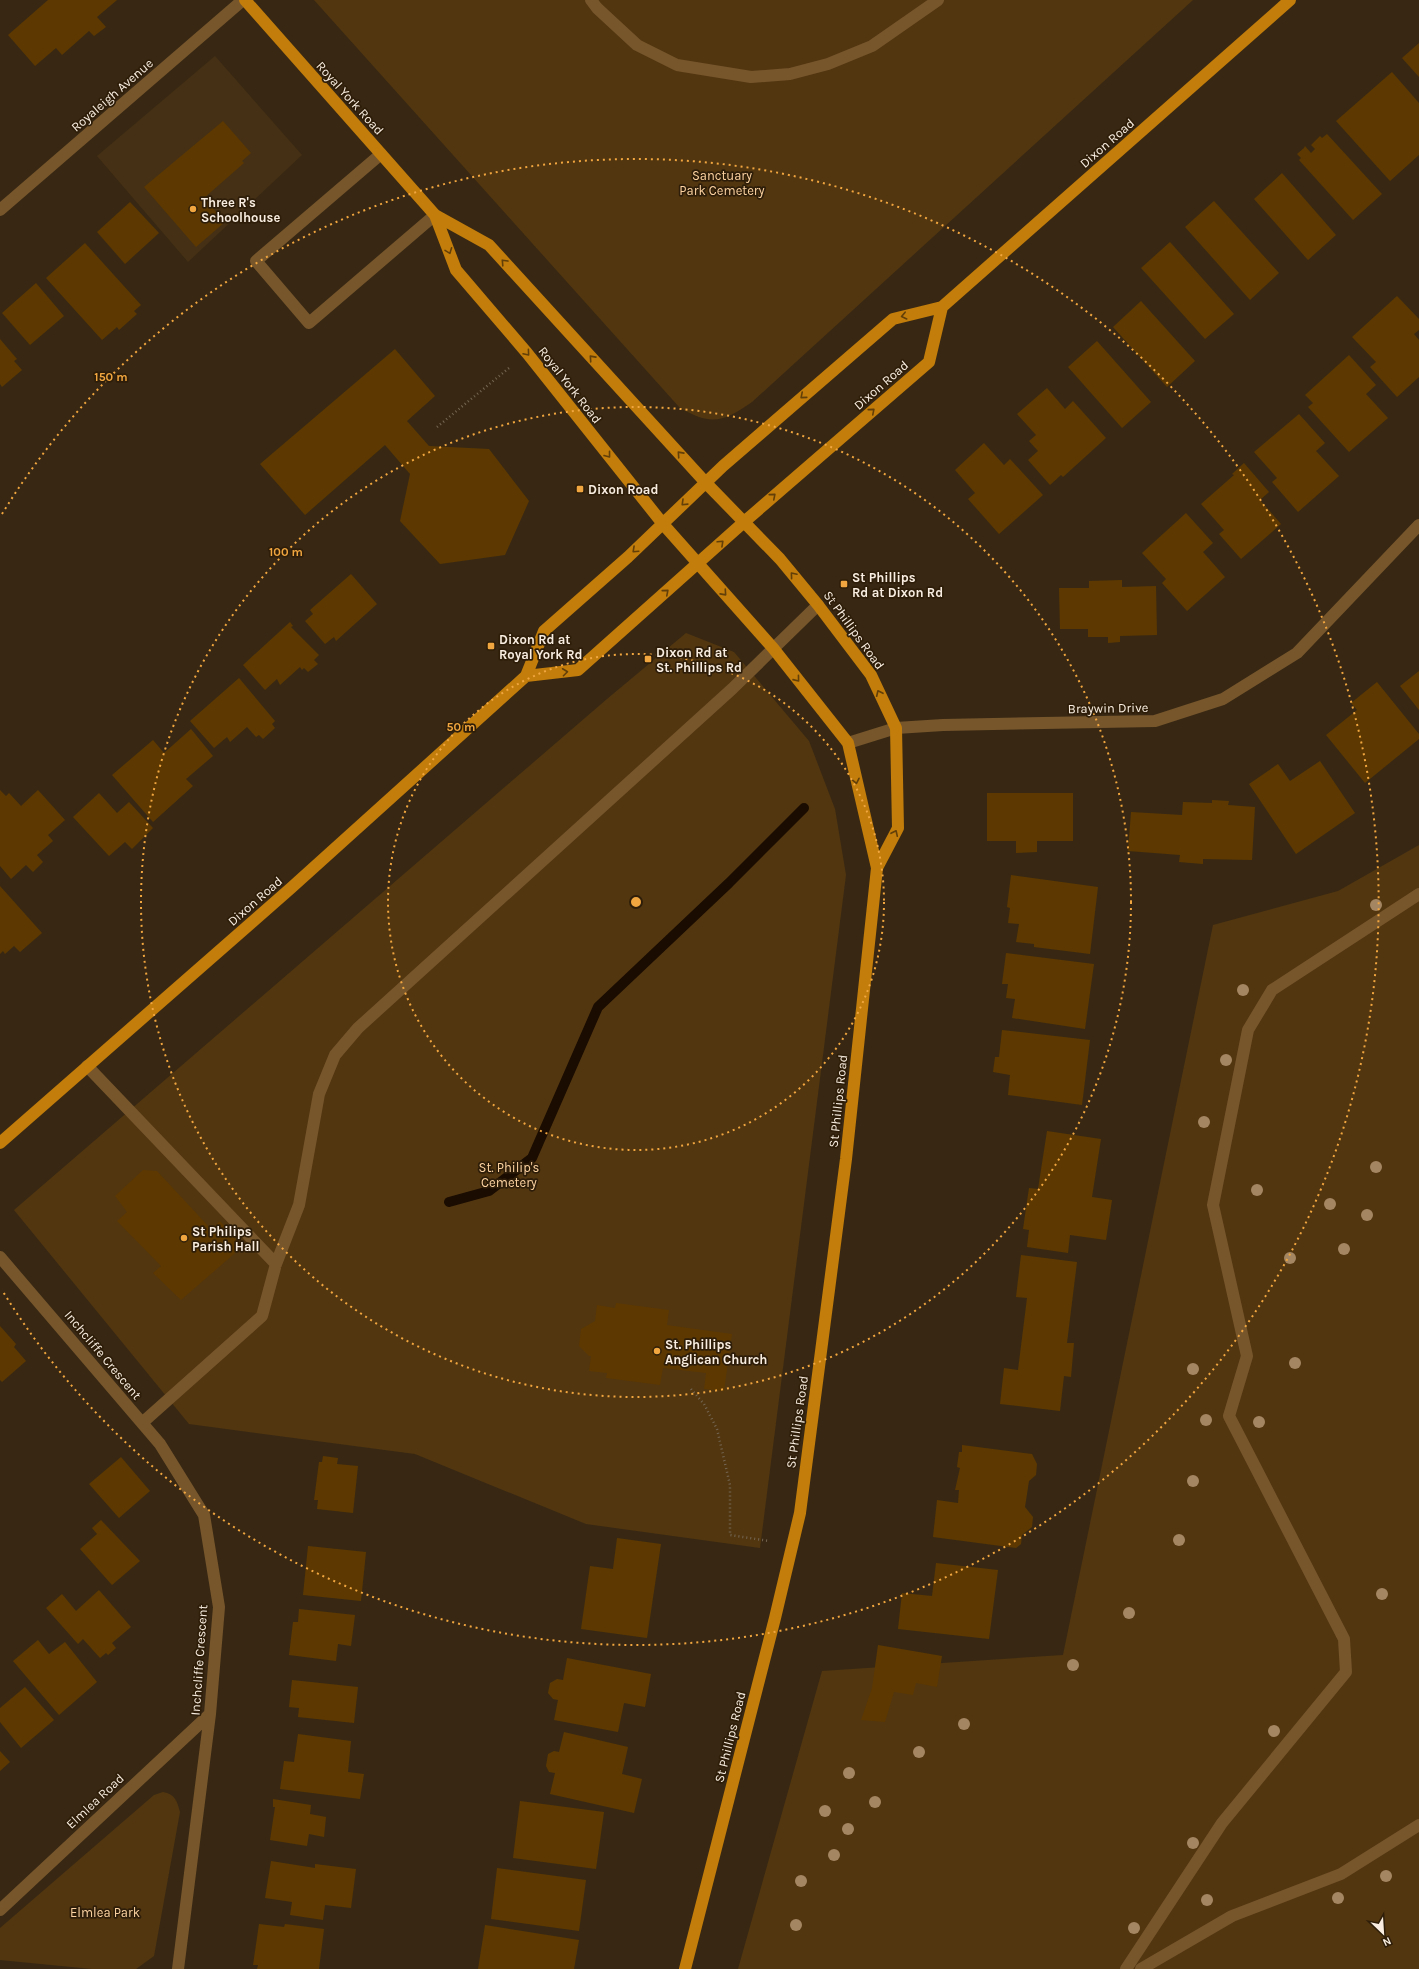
<svg xmlns="http://www.w3.org/2000/svg" width="1419" height="1969" viewBox="0 0 1419 1969" font-family="Karla,sans-serif">
<style>
.built{fill:#453015}
.green{fill:#523610}
.lines{fill:none;stroke-linecap:round;stroke-linejoin:round}
.stream{stroke:#1a0c00;stroke-width:10}
.building{fill:#5d3901}
.path{stroke:#746653;stroke-width:2.5;stroke-dasharray:1 3;stroke-linecap:butt}
.minor{stroke:#77562c;stroke-width:12}
.major{stroke:#c27d0a;stroke-width:12}
.tree{fill:#a48662}
.oneway{stroke:#623f09}
.ring{fill:none;stroke:#f1a63f;stroke-width:2;stroke-dasharray:2 4}
.poi-dot{fill:#f1a63f;stroke:#2e1e09;stroke-width:1.5}
.labels{text-anchor:middle;dominant-baseline:central;stroke-width:3.5;stroke-linejoin:round;paint-order:stroke}
.street-label{font-size:13px;fill:#f8ede0;stroke:#2e1e09}
.park-label{font-size:13px;fill:#fdd3a2;stroke:#2e1e09}
.poi-label{font-size:13px;font-weight:bold;fill:#f8ede0;stroke:#2e1e09;text-anchor:start}
.centre{fill:#f1a63f;stroke:#2e1e09;stroke-width:2}
.ring-label{font-size:12px;text-anchor:middle;font-weight:bold;fill:#f1a63f;stroke:#2e1e09;stroke-width:3.5;stroke-linejoin:round;paint-order:stroke}
</style>
<rect width="100%" height="100%" fill="#382813"/>
<path class="built" d="M215,56L302,155L188,262L97,156Z"/>
<path class="green" d="M314,0H1193L752,402C723,422 712,426 680,408Z
M686,633L734,652L809,741L835,809L846,875L760,1548L586,1524L415,1454L189,1424L14,1210L607,699Z
M1419,845V1969H738L822,1671L1063,1655L1213,925L1338,891Z
M163,1792C175,1794 177,1801 180,1812L154,1956L136,1969H92L0,1960V1928L154,1795Z"/>
<g class="lines">
<path class="stream" d="M449,1202L489,1191L532,1158L598,1007L729,883L804,808"/>
</g>
<path class="building" d="M48,0H117L97,17L106,27L94,36L89,31L62,55L56,48L35,66L8,35Z
M1419,43V77L1402,58Z
M1392,72L1419,103V155L1390,181L1336,121Z
M223,121L251,153L242,161L244,163L204,198L225,222L196,247L144,187Z
M1327,134L1382,194L1353,220L1299,160L1301,158L1297,154L1304,148L1305,146L1311,153L1315,149L1311,145L1320,136L1322,138Z
M1282,173L1336,235L1308,260L1254,199Z
M1214,201L1279,273L1250,300L1185,227Z
M130,202L159,233L125,264L97,232Z
M1170,242L1234,314L1205,339L1141,268Z
M85,243L141,305L134,311L137,314L119,330L117,327L102,340L46,278Z
M36,283L64,316L30,345L2,313Z
M1397,296L1419,319V330L1414,334L1419,340V377L1397,397L1370,367L1376,362L1352,337Z
M1141,301L1195,361L1167,387L1113,327Z
M0,339L17,359L14,361L22,370L2,387L0,384Z
M1097,341L1151,402L1122,428L1068,367Z
M395,349L435,396L407,421L429,446L489,449L529,501L505,555L440,564L400,521L410,474L385,445L305,515L260,464Z
M1349,355L1376,385L1366,394L1388,418L1349,452L1308,407L1313,403L1305,395Z
M1047,388L1065,409L1073,401L1106,438L1063,477L1061,475L1050,485L1028,460L1038,451L1029,441L1036,435L1017,414Z
M1299,414L1325,443L1316,451L1339,476L1298,512L1272,482L1277,478L1254,452Z
M984,443L1004,465L1010,459L1043,495L999,534L968,499L975,493L955,470Z
M1244,463L1269,492L1260,500L1281,524L1241,559L1219,534L1224,530L1201,504L1234,475L1232,474Z
M1186,513L1213,543L1203,552L1225,577L1187,611L1162,583L1166,579L1142,553Z
M351,574L377,604L336,641L334,637L325,644L305,621L313,614L310,610Z
M1122,580V587L1156,586L1157,635L1120,636V642L1108,643V637H1088V629H1060L1059,588H1089V581Z
M290,622L293,626L291,627L319,655L314,660L318,664L308,672L304,668L302,670L300,667L280,685L277,679L265,690L243,665Z
M1419,671V710L1400,686Z
M239,678L275,721L272,724L275,728L263,739L259,735L256,737L247,727L230,742L227,737L214,748L190,721Z
M1377,682L1419,734V739L1365,783L1326,735L1357,710L1351,703Z
M191,729L213,756L186,779L193,786L153,822L112,775L153,740L164,753Z
M1320,761L1355,813L1296,854L1249,784L1278,764L1290,781Z
M0,790L6,796L9,793L21,806L38,790L65,820L48,835L53,841L37,855L43,862L33,872L26,865L11,879L0,866Z
M99,793L117,813L129,802L153,828L132,849L125,842L109,856L73,817Z
M987,793H1073V841H1037V852L1016,853V841H987Z
M1212,800L1229,801L1228,805L1255,807L1252,860L1203,859V864L1179,862L1180,855L1128,851L1131,812L1182,815L1183,802L1212,803Z
M1011,875L1098,887L1090,954L1034,947V944L1016,942L1019,924L1008,923L1010,908L1007,907Z
M0,886L42,933L20,952L14,946L5,954L3,951L0,954Z
M1006,953L1094,964L1085,1029L1012,1018L1015,999L1006,998L1008,984H1002Z
M1002,1030L1090,1040L1082,1105L1008,1095L1010,1075L993,1072L995,1057H999Z
M1047,1131L1101,1139L1092,1197L1112,1200L1106,1240L1070,1235L1068,1253L1027,1247L1029,1230L1023,1229L1029,1188L1038,1189Z
M143,1170L157,1171L211,1229L220,1221L242,1247L181,1300L153,1273L161,1266L117,1221L127,1212L115,1196Z
M1021,1255L1077,1262L1067,1343H1074L1071,1377L1064,1376L1060,1411L1000,1404L1004,1368L1018,1370L1027,1298L1016,1297Z
M616,1303L669,1310L667,1325L732,1334L724,1391L704,1389L706,1373L663,1368L660,1385L606,1378L607,1373L589,1371L591,1356H589L579,1346L581,1329L595,1321L597,1305L615,1308Z
M0,1326L16,1344L14,1347L26,1361L2,1382L0,1380Z
M962,1445L1032,1454L1037,1464L1036,1475L1029,1481L1025,1507L1033,1517L1032,1527L1022,1535L1021,1544L1016,1548L933,1537L937,1500L958,1503L959,1490H955L960,1468L957,1467L959,1452H962Z
M323,1456L338,1458L337,1464L358,1466L353,1513L317,1509L318,1500H314L319,1462H322Z
M121,1457L150,1491L119,1518L89,1484Z
M101,1520L140,1561L112,1585L80,1549L97,1534L92,1528Z
M617,1538L661,1544L647,1638L581,1629L590,1566L613,1569Z
M308,1546L366,1552L361,1601L303,1595Z
M936,1563L998,1570L989,1639L898,1629L902,1593L932,1596Z
M99,1590L131,1627L112,1643L116,1648L108,1655L106,1653L100,1658L83,1639L78,1644L46,1608L62,1594L76,1611Z
M299,1609L355,1615L351,1646L338,1644L336,1661L289,1655L293,1622H298Z
M38,1640L49,1654L65,1642L97,1682L59,1715L13,1661Z
M878,1645L942,1656L937,1687L916,1683L913,1695L894,1692L885,1722L861,1720L872,1688Z
M567,1658L651,1674L645,1707L624,1703L618,1732L554,1720L558,1700L553,1699L548,1693L550,1683L557,1679L563,1680Z
M292,1680L358,1687L354,1723L298,1717L299,1708L289,1707Z
M25,1687L54,1720L21,1748L0,1722V1708Z
M564,1732L628,1747L622,1774L642,1779L634,1813L550,1794L555,1773L549,1772L546,1766L548,1754L554,1751L559,1752Z
M298,1734L351,1741L348,1772L364,1774L360,1799L280,1789L284,1761L294,1762Z
M0,1751L10,1762L0,1771Z
M273,1799L311,1805L310,1814L326,1817L324,1837L309,1834L307,1846L270,1840L275,1807H273Z
M520,1801L604,1812L596,1869L513,1858Z
M271,1861L315,1868V1864L356,1869L351,1908L325,1905L323,1920L290,1915L292,1902L265,1898Z
M497,1868L586,1880L579,1931L491,1919Z
M259,1924L284,1927L285,1924L324,1929L319,1969H257L258,1965H253Z
M485,1925L579,1940L574,1969H478Z"/>
<g class="lines">
<path class="path" d="M437,427L509,368
M691,1389L704,1404L717,1429L730,1485V1535L769,1541"/>
<path class="minor" d="M591,0L597,8L637,45L677,65L751,77L790,74L828,64L872,46L938,0
M381,154L256,261L309,323L435,215
M0,210L243,0
M848,743L896,728L943,725L1155,721L1223,699L1297,653L1419,525
M87,1066L276,1264
M0,1257L160,1444L204,1515L219,1607L210,1714L178,1969
M142,1423L262,1316L276,1264L299,1205L319,1094L335,1055L358,1028L732,689L818,605
M0,1910L210,1714
M1126,1969L1222,1823L1346,1672L1344,1639L1229,1416L1247,1356L1213,1205L1248,1030L1272,990L1419,894
M1141,1969L1232,1916L1341,1874L1419,1825"/>
<path class="major" d="M245,0L435,215L489,245L706,483L780,559L818,605L871,675L896,728L898,828L877,868
M435,215L456,270L527,353L663,524L773,648L848,743L877,868L846,1159L800,1513L775,1618L685,1969
M526,676L578,670L744,522L929,362L942,307
M0,1143L291,888L526,676L544,631L628,557L723,466L893,319L942,307L1290,0"/>
</g>
<g class="tree">
<circle cx="1376" cy="905" r="6"/>
<circle cx="1243" cy="990" r="6"/>
<circle cx="1226" cy="1060" r="6"/>
<circle cx="1204" cy="1122" r="6"/>
<circle cx="1376" cy="1167" r="6"/>
<circle cx="1257" cy="1190" r="6"/>
<circle cx="1330" cy="1204" r="6"/>
<circle cx="1367" cy="1215" r="6"/>
<circle cx="1344" cy="1249" r="6"/>
<circle cx="1290" cy="1258" r="6"/>
<circle cx="1295" cy="1363" r="6"/>
<circle cx="1193" cy="1369" r="6"/>
<circle cx="1206" cy="1420" r="6"/>
<circle cx="1259" cy="1422" r="6"/>
<circle cx="1193" cy="1481" r="6"/>
<circle cx="1179" cy="1540" r="6"/>
<circle cx="1382" cy="1594" r="6"/>
<circle cx="1129" cy="1613" r="6"/>
<circle cx="1073" cy="1665" r="6"/>
<circle cx="964" cy="1724" r="6"/>
<circle cx="1274" cy="1731" r="6"/>
<circle cx="919" cy="1752" r="6"/>
<circle cx="849" cy="1773" r="6"/>
<circle cx="875" cy="1802" r="6"/>
<circle cx="825" cy="1811" r="6"/>
<circle cx="848" cy="1829" r="6"/>
<circle cx="1193" cy="1843" r="6"/>
<circle cx="834" cy="1855" r="6"/>
<circle cx="1386" cy="1876" r="6"/>
<circle cx="801" cy="1881" r="6"/>
<circle cx="1338" cy="1898" r="6"/>
<circle cx="1207" cy="1900" r="6"/>
<circle cx="796" cy="1925" r="6"/>
<circle cx="1134" cy="1928" r="6"/>
</g>
<defs><path id="oneway-chevron" d="M-2-3.5L2.5 0L-2 3.5" fill="none" stroke-width="1.6" stroke-linecap="round" stroke-linejoin="round"/></defs>
<g class="oneway">
<use href="#oneway-chevron" transform="translate(449 251) rotate(69)"/>
<use href="#oneway-chevron" transform="translate(504 262) rotate(-133)"/>
<use href="#oneway-chevron" transform="translate(904 316) rotate(167)"/>
<use href="#oneway-chevron" transform="translate(527 353) rotate(50)"/>
<use href="#oneway-chevron" transform="translate(592 358) rotate(-132)"/>
<use href="#oneway-chevron" transform="translate(803 396) rotate(139)"/>
<use href="#oneway-chevron" transform="translate(872 411) rotate(-41)"/>
<use href="#oneway-chevron" transform="translate(680 454) rotate(-132)"/>
<use href="#oneway-chevron" transform="translate(608 455) rotate(52)"/>
<use href="#oneway-chevron" transform="translate(773 496) rotate(-41)"/>
<use href="#oneway-chevron" transform="translate(684 503) rotate(136)"/>
<use href="#oneway-chevron" transform="translate(721 543) rotate(-43)"/>
<use href="#oneway-chevron" transform="translate(635 550) rotate(137)"/>
<use href="#oneway-chevron" transform="translate(793 575) rotate(-130)"/>
<use href="#oneway-chevron" transform="translate(666 592) rotate(-41)"/>
<use href="#oneway-chevron" transform="translate(724 593) rotate(48)"/>
<use href="#oneway-chevron" transform="translate(565 672) rotate(-7)"/>
<use href="#oneway-chevron" transform="translate(797 679) rotate(51)"/>
<use href="#oneway-chevron" transform="translate(879 693) rotate(-115)"/>
<use href="#oneway-chevron" transform="translate(856 781) rotate(78)"/>
<use href="#oneway-chevron" transform="translate(895 833) rotate(-65)"/>
</g>
<g class="ring">
<circle cx="636" cy="902" r="248"/>
<circle cx="636" cy="902" r="495"/>
<path d="M2 514A743 743 0 1 1 2 1290"/>
</g>
<g class="poi-dot">
<circle cx="193" cy="209" r="4"/>
<rect x="576" y="485" width="8" height="8" rx="2"/>
<rect x="840" y="580" width="8" height="8" rx="2"/>
<rect x="487" y="642" width="8" height="8" rx="2"/>
<rect x="644" y="655" width="8" height="8" rx="2"/>
<circle cx="184" cy="1238" r="4"/>
<circle cx="657" cy="1351" r="4"/>
</g>
<g class="labels">
<g class="street-label">
<text transform="translate(112 95) rotate(-41)">Royaleigh Avenue</text>
<text transform="translate(350 98) rotate(48)">Royal York Road</text>
<text transform="translate(1107 143) rotate(-41)">Dixon Road</text>
<text transform="translate(570 385) rotate(52)">Royal York Road</text>
<text transform="translate(881 385) rotate(-41)">Dixon Road</text>
<text transform="translate(854 630) rotate(54)">St Phillips Road</text>
<text transform="translate(1108 708) rotate(-1)">Braywin Drive</text>
<text transform="translate(255 901) rotate(-41)">Dixon Road</text>
<text transform="translate(838 1101) rotate(-84)">St Phillips Road</text>
<text transform="translate(103 1355) rotate(50)">Inchcliffe Crescent</text>
<text transform="translate(797 1422) rotate(-82)">St Phillips Road</text>
<text transform="translate(199 1660) rotate(-86)">Inchcliffe Crescent</text>
<text transform="translate(730 1737) rotate(-76)">St Phillips Road</text>
<text transform="translate(95 1801) rotate(-43)">Elmlea Road</text>
</g>
<g class="park-label">
<text x="722" y="175">Sanctuary<tspan x="722" dy="15">Park Cemetery</tspan></text>
<text x="509" y="1167">St. Philip's<tspan x="509" dy="15">Cemetery</tspan></text>
<text x="105" y="1912">Elmlea Park</text>
</g>
<g class="poi-label">
<text x="201" y="202">Three R's<tspan x="201" dy="15">Schoolhouse</tspan></text>
<text x="588" y="489">Dixon Road</text>
<text x="852" y="577">St Phillips<tspan x="852" dy="15">Rd at Dixon Rd</tspan></text>
<text x="499" y="639">Dixon Rd at<tspan x="499" dy="15">Royal York Rd</tspan></text>
<text x="656" y="652">Dixon Rd at<tspan x="656" dy="15">St. Phillips Rd</tspan></text>
<text x="192" y="1231">St Philips<tspan x="192" dy="15">Parish Hall</tspan></text>
<text x="665" y="1344">St. Phillips<tspan x="665" dy="15">Anglican Church</tspan></text>
</g>
</g>
<circle cx="636" cy="902" r="6" class="centre"/>
<g class="ring-label">
<text x="111" y="381">150 m</text>
<text x="286" y="556">100 m</text>
<text x="461" y="731">50 m</text>
</g>
<g transform="translate(1383 1933) rotate(155)" stroke="#2e1e09" stroke-width="3" paint-order="stroke">
<path d="M0-3L7 15L0 10L-7 15Z" fill="#f8ede0"/>
<text y="-6" font-size="11" font-weight="bold" text-anchor="middle" fill="#f8ede0">N</text>
</g>
</svg>
